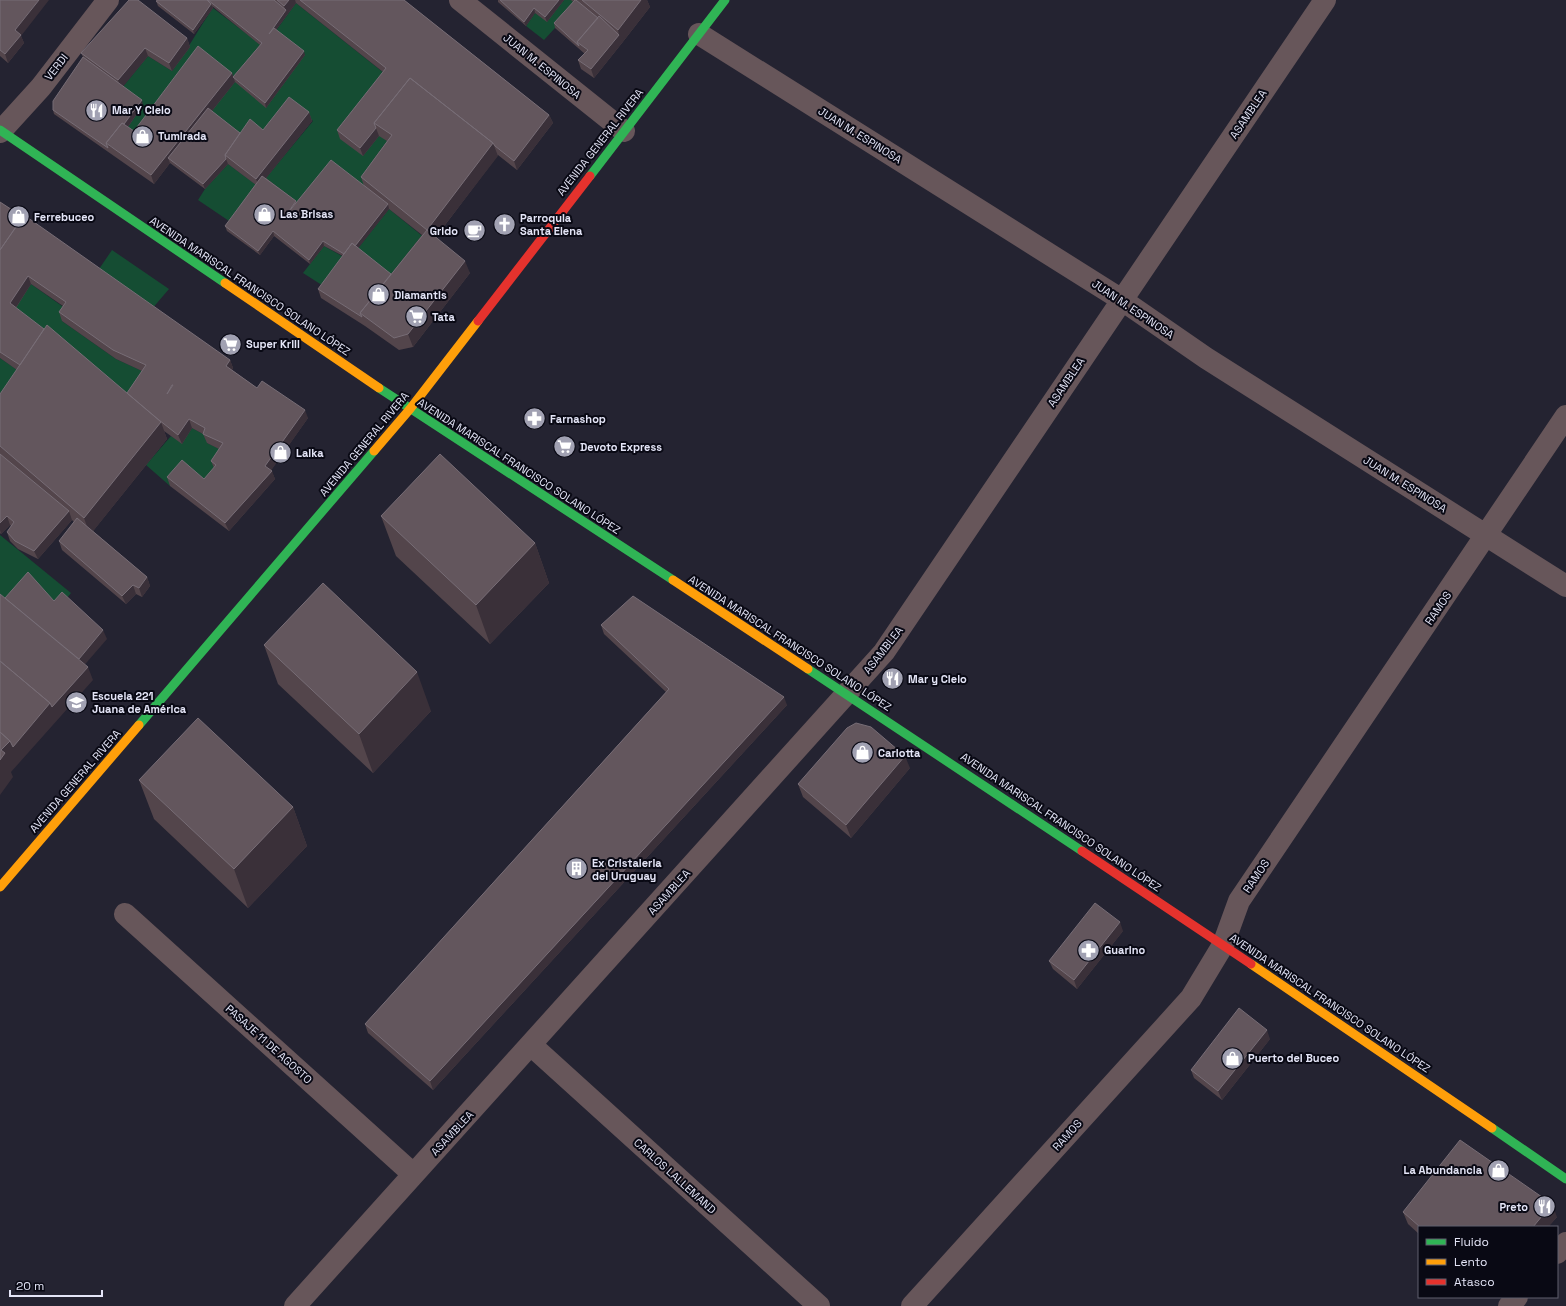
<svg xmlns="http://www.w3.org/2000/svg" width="1566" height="1306" viewBox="0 0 1566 1306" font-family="'Space Grotesk',sans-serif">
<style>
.green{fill:#154d33}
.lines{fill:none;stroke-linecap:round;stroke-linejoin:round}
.street{stroke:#67565a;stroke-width:22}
.fast{stroke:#30b455;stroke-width:9}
.slow{stroke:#ff9f0a;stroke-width:9}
.jam{stroke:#e5322d;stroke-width:9}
.wall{fill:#53454b;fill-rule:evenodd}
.shaded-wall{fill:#3a3039}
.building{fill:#63565d;stroke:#776d76;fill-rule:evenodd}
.labels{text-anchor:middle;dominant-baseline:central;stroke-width:4;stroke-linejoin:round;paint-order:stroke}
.street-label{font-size:11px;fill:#e4e5f7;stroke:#090914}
.poi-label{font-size:11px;font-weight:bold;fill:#e4e5f7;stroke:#090914;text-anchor:start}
</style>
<rect width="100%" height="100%" fill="#242331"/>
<path class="green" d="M564,0H572L577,4L544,40L526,26L535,13L547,21Z
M296,3L389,77L379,135L397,148L366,190L298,205L264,180L313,121L293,106L266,139L137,140L125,131L143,105L121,89L148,56L172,71C187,51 198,29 213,8L264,47Z
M228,164L259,187L232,223L198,200L205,189Z
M389,209L431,243L397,285L355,252Z
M324,246L349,260L328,289L303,273Z
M112,250L169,289L151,310L97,272Z
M31,284L69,311L62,321L116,359L149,374L129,404L15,307Z
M0,358L29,378L0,416Z
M192,428L209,437L207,443L226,452L207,488L185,469L170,486L146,465L171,436L182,443Z
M0,535L71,593L57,610L8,607L0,601Z"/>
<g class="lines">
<path class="street" d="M460,0L624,131
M699,34L1122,300L1206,358L1566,586
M0,132L41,87L108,0
M125,914L413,1174
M531,1045L819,1306
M1557,1253L1566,1243
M295,1306L884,652L1325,0
M912,1306L1191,998L1223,945L1239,901L1566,416
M1509,1306L1517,1297"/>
<path class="fast" d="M0,130L225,283
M590,176L725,0
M379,388L673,580
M808,669L1082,851
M139,725L374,451
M1492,1128L1566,1179"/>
<path class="slow" d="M225,283L379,388
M374,451L410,409L478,321
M673,580L808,669
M0,887L139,725
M1251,964L1492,1128"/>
<path class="jam" d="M478,321L590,176
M1082,851L1251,964"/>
</g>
<path class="wall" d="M0,0L21,36L24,43L8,63L0,56Z
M158,0H404L549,115L553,123L517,170L498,155L436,237L470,273L413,347L399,350L365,326L321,298L318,289L343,256L324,246L310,264L274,236L260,255L227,231L225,226L256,185L228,164L205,189L170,163L154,184L54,114L53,110L83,57L81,53L187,38L190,47L172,71L148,56L123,86L143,105L128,127L134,131L232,73L233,77L260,45L212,6L213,8L194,34L158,6L156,1ZM296,3L383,72L337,130L340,139L363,156L379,136L387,141L361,177L364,186L296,202V201L266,178L312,121L309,112L263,130L240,133L212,111L235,82L266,108L305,55L276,30ZM389,209L422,235L391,274L358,248Z
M498,0H564L547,22L535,13L526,26L498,2Z
M571,0H647L650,7L622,43L594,78L581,69L578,60L585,54L555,28L554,23L573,2Z
M0,202L230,360L233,368L232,370L257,388L308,418L271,470L275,479L229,531L170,486L167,477L204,479L214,468L211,461L219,449L207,443L203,434L192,428L182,444L164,431L167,439L93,531L147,577L150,586L142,597L136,594L126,604L62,550L59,541L74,522L72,520L38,559L18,549L10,541L7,532L11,526L10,525L1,534L0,533V394L17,370L0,358ZM31,284L63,306L59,312L62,321L116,359L142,371L127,393L16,308Z
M381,516L535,543L549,583L490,644L396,556Z
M601,625L787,705L433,1090L368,1033L365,1024L666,692L604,634Z
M264,645L431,711L373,773L278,684Z
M910,768L851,838L803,797L798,784Z
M139,780L293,807L307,846L248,908L154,819Z
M1123,931L1077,989L1053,969L1049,961Z
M1270,1039L1222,1100L1194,1078L1191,1070Z
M1403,1212L1557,1217L1548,1227H1419V1234L1408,1224Z"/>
<path class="shaded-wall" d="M39,0H49L21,36L24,43L8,63L5,54L15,30Z
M289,0H295L296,3L287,15L284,6Z
M559,0H564L547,22L545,17Z
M641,0H647L650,7L622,43L594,78L591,69L619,35L618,30Z
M211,4L213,8L194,34L193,30Z
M534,8L535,13L526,26L524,22Z
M286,10L287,15L270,38L269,34Z
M187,38L190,47L172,71L169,63Z
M145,48L148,56L121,89L118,80Z
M304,51L305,55L266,108L265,103Z
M232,73L235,82L172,161L168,158L170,163L154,184L151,175Z
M142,100L143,105L113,148L109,146Z
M309,112L312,121L259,187L256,179Z
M549,115L553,123L517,170L514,161Z
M376,128L379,136L363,156L360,148Z
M493,143L498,156L431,243L427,230Z
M226,159L228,164L205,189L203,184Z
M388,204L389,209L349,260L348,256Z
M273,231L274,236L260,255L258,251Z
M323,241L324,246L310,264L309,260Z
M465,261L470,273L413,347L408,334Z
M28,276L31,284L13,312L10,303Z
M230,360L233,368L229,375L226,366Z
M305,410L308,418L268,475L265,466Z
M189,419L192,428L182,444L178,435Z
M161,422L167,439L90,535L84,518Z
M272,471L275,479L229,531L225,523Z
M69,511L72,520L38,559L34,551Z
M7,516L10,525L1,534L0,530V523Z
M535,543L549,583L490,644L476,605Z
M147,577L150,586L142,597L139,588Z
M133,585L136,594L126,604L122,596Z
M103,630L107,639L81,669L78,660Z
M88,667L93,680L11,772L13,777L0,795V760L1,750L10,741L50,703Z
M417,672L431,711L373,773L359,734Z
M784,697L787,705L433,1090L430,1081Z
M905,756L910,768L851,838L846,825Z
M293,807L307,846L248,908L234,869Z
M1120,922L1123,931L1077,989L1074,980Z
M1267,1030L1270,1039L1222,1100L1218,1091Z
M1552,1204L1557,1217L1548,1227H1533Z"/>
<path class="building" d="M0,0H39L15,30L21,35L5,54L0,50Z
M129,0H138L187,38L169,63L145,48L118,80L81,53Z
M158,0H207L211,4L193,30L156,1Z
M208,0H274L286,10L269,34L274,28L304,51L265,103L233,77L262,43Z
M277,0H289L284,6Z
M300,0H404L549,115L514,161L495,146L493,143L410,78L374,123L376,128L360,148L337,130L386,68Z
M500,0H559L545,17L534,8L524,22Z
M575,0H576L598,18L577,42L579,46L554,23Z
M582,0H641L618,30Z
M599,16L619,35L591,69L578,60L588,50L577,42Z
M198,46L232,73L151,175L106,143L122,123L134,131Z
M83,57L142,100L124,124L122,123L106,143L108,148L53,110V101Z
M410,78L493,143L427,230L361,177L392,135L374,123Z
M289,97L309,112L256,179L225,155L250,119L263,130Z
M208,108L240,133L225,155L226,159L203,184L168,158Z
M331,160L388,204L355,246L352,243L344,254L323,241L309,260L273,231L258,251L225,226L262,176L296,201L287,214Z
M0,202L23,217L0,250Z
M24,215L230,360L226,366L257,388L262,381L305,410L265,466L272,471L225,523L167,477L182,460L204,479L216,465L211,461L223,443L203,434L205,428L189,419L178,435L159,420L127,393L146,365L113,350L59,312L66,302L28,276L10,303L44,329L20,365L0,352V250ZM172,385H173L167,394Z
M427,230L465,261L408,334L394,338L360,313Z
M352,243L391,274L360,313L362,317L318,289Z
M47,325L161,422L84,518L0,446V394Z
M0,454L69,511L34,551L15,541L7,532L14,522L7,516L0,523Z
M440,454L535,543L476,605L381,516Z
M77,518L147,577L139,588L133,585L122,596L59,541Z
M28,572L54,601L62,592L103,630L79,659L5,598Z
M323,583L417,672L359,734L264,645Z
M0,594L88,667L52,707L50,703L0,661Z
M633,596L784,697L430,1081L365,1024L669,689L601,625Z
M0,661L50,703L13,747L10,741L0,732Z
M198,718L293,807L234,869L139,780Z
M856,723L871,727L905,756L846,825L798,784L847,728Z
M0,732L10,741L1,750L5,753L0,760Z
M1095,903L1120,922L1074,980L1049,961Z
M1239,1008L1267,1030L1218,1091L1191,1070Z
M1460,1140L1552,1204L1533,1227H1420L1403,1212Z"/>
<defs>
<symbol id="restaurant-disc" viewBox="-11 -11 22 22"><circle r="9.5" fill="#a1a1b2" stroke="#090914"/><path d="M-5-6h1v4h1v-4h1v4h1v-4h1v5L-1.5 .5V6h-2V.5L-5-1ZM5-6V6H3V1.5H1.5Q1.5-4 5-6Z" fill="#fff"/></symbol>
<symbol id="shop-disc" viewBox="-11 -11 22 22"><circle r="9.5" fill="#a1a1b2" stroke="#090914"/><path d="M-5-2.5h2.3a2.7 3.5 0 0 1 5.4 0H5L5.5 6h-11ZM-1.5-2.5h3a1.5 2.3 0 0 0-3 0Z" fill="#fff"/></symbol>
<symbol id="church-disc" viewBox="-11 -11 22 22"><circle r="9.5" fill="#a1a1b2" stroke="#090914"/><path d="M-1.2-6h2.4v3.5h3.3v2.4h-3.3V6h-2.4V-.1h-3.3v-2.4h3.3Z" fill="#fff"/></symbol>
<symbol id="cafe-disc" viewBox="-11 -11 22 22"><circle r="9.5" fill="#a1a1b2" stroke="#090914"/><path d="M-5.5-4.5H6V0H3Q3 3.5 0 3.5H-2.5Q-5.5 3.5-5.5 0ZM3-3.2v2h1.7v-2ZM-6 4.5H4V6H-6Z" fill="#fff"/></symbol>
<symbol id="supermarket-disc" viewBox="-11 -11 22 22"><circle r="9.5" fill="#a1a1b2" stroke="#090914"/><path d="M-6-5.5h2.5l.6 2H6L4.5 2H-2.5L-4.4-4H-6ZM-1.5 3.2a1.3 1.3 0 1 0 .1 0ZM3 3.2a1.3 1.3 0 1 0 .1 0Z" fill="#fff"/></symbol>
<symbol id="pharmacy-disc" viewBox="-11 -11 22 22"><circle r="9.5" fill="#a1a1b2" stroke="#090914"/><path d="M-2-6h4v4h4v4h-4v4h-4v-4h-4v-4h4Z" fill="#fff"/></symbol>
<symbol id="school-disc" viewBox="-11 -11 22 22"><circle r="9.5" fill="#a1a1b2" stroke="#090914"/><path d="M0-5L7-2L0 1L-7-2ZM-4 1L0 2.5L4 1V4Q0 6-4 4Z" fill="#fff"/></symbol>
<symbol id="building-disc" viewBox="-11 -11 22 22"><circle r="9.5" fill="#a1a1b2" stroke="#090914"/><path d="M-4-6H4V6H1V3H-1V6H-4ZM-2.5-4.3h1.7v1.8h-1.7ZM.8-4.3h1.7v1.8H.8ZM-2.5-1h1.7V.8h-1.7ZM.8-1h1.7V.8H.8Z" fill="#fff"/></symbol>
</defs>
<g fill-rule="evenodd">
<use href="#restaurant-disc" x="84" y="98" width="25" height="25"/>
<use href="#shop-disc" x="130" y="124" width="25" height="25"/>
<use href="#shop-disc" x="252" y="202" width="25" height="25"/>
<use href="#shop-disc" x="6" y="204" width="25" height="25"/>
<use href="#church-disc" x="492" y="212" width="25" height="25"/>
<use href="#cafe-disc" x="462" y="218" width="25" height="25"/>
<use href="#shop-disc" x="366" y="282" width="25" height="25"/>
<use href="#supermarket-disc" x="404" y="304" width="25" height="25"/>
<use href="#supermarket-disc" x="218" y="332" width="25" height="25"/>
<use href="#pharmacy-disc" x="522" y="406" width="25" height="25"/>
<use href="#supermarket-disc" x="552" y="434" width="25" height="25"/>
<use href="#shop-disc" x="268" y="440" width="25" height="25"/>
<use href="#restaurant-disc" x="880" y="666" width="25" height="25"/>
<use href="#school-disc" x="64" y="690" width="25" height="25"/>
<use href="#shop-disc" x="850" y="740" width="25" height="25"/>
<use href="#building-disc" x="564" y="856" width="25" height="25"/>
<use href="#pharmacy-disc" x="1076" y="938" width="25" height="25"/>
<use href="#shop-disc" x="1220" y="1046" width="25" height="25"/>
<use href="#shop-disc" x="1486" y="1158" width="25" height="25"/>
<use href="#restaurant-disc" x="1532" y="1194" width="25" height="25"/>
</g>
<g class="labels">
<g class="street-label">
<text transform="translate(542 66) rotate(39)">JUAN M. ESPINOSA</text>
<text transform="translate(56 67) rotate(-52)">VERDI</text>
<text transform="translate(1248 114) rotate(-56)">ASAMBLEA</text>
<text transform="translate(860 135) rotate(32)">JUAN M. ESPINOSA</text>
<text transform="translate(600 142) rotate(-52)">AVENIDA GENERAL RIVERA</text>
<text transform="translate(250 286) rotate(34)">AVENIDA MARISCAL FRANCISCO SOLANO LÓPEZ</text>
<text transform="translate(1133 309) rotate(34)">JUAN M. ESPINOSA</text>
<text transform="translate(1066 382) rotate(-56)">ASAMBLEA</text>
<text transform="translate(364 444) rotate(-50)">AVENIDA GENERAL RIVERA</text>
<text transform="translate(519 466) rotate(33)">AVENIDA MARISCAL FRANCISCO SOLANO LÓPEZ</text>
<text transform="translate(1405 484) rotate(32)">JUAN M. ESPINOSA</text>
<text transform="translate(1438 608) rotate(-56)">RAMOS</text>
<text transform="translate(790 643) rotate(33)">AVENIDA MARISCAL FRANCISCO SOLANO LÓPEZ</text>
<text transform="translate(883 650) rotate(-52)">ASAMBLEA</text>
<text transform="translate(75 781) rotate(-49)">AVENIDA GENERAL RIVERA</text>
<text transform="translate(1061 822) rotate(34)">AVENIDA MARISCAL FRANCISCO SOLANO LÓPEZ</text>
<text transform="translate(1256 876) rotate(-56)">RAMOS</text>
<text transform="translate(669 892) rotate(-48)">ASAMBLEA</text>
<text transform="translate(1330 1003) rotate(34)">AVENIDA MARISCAL FRANCISCO SOLANO LÓPEZ</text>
<text transform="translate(269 1044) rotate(42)">PASAJE 11 DE AGOSTO</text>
<text transform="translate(452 1133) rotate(-47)">ASAMBLEA</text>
<text transform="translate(1067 1135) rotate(-48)">RAMOS</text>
<text transform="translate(675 1176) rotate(42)">CARLOS LALLEMAND</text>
</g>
<g class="poi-label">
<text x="112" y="110">Mar Y CIelo</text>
<text x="158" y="136">Tumirada</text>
<text x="280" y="214">Las Brisas</text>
<text x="34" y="217">Ferrebuceo</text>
<text x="520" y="218">Parroquia<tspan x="520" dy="13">Santa Elena</tspan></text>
<text x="458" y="231" text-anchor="end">Grido</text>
<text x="394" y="295">Diamantis</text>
<text x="432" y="317">Tata</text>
<text x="246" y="344">Super Krill</text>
<text x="550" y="419">Farnashop</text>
<text x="580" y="447">Devoto Express</text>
<text x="296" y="453">Laika</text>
<text x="908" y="679">Mar y Cielo</text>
<text x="92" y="696">Escuela 221<tspan x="92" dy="13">Juana de América</tspan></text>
<text x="878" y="753">Carlotta</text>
<text x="592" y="863">Ex Cristaleria<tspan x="592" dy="13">del Uruguay</tspan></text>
<text x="1104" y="950">Guarino</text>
<text x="1248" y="1058">Puerto del Buceo</text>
<text x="1482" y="1170" text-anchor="end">La Abundancia</text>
<text x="1528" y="1207" text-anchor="end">Preto</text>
</g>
</g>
<rect x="1418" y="1226" width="140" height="72" fill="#090914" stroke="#61616f"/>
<rect x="1426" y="1239" width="20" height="6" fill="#30b455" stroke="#61616f"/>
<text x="1454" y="1246" font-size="12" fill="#e4e5f7">Fluido</text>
<rect x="1426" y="1259" width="20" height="6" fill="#ff9f0a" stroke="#61616f"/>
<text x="1454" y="1266" font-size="12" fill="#e4e5f7">Lento</text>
<rect x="1426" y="1279" width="20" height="6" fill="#e5322d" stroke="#61616f"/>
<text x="1454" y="1286" font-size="12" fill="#e4e5f7">Atasco</text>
<path d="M10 1290v6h92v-6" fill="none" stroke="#e4e5f7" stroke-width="2"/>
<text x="16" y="1290" font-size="12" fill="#e4e5f7" stroke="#090914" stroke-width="3" paint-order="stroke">20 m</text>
</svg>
